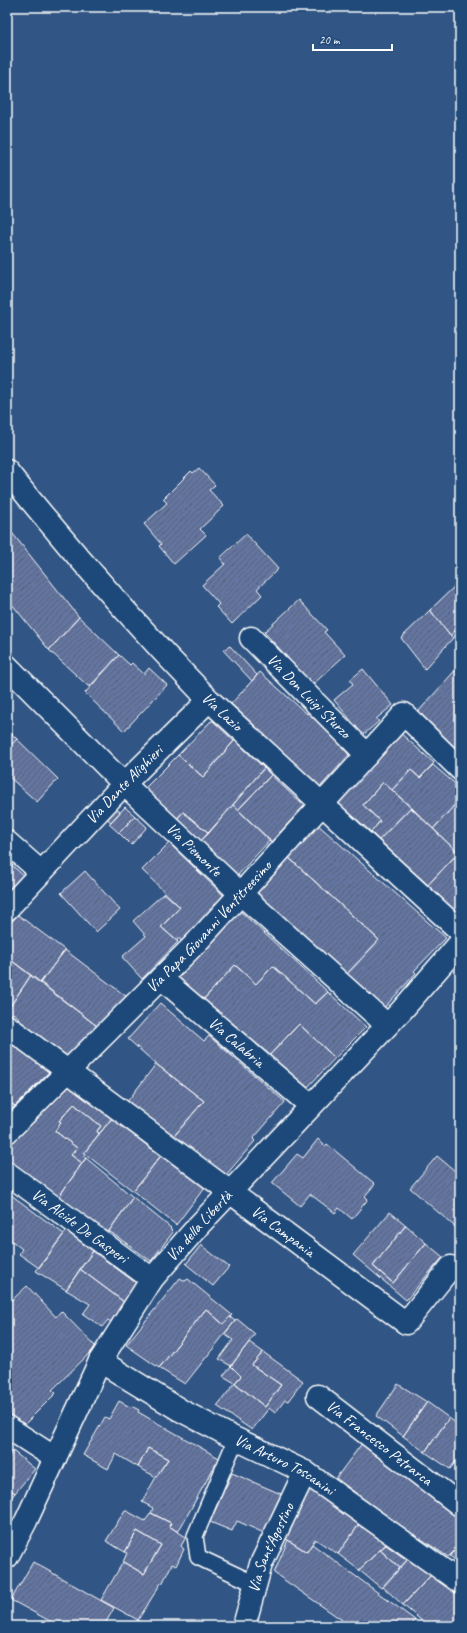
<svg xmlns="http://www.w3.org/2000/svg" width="467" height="1633" viewBox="0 0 467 1633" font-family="Caveat,sans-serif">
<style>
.building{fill:url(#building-hatch);stroke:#fff}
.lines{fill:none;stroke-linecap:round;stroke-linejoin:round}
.service-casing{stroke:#fff;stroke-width:18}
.minor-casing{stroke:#fff;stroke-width:25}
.service{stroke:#1f4a7a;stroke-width:15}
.minor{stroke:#1f4a7a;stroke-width:22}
.labels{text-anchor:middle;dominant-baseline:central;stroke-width:3;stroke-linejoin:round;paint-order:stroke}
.street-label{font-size:16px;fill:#fff;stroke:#1f4a7a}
</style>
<defs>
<pattern id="building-hatch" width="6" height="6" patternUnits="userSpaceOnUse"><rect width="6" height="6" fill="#6374a0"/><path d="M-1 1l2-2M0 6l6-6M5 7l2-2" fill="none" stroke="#586076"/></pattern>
</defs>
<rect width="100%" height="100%" fill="#315584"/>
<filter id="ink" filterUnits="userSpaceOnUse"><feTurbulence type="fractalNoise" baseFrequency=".025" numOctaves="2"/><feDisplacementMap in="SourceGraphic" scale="8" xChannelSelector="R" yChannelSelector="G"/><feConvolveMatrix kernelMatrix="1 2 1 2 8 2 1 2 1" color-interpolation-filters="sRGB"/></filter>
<g filter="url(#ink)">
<path class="building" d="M199,468L215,485L209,490L224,506L200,529L206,535L174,564L159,546L161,544L144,524L167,503L163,499L191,471L193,473Z
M9,529L79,617L49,650L7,598V531Z
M246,534L278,569L257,589L262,595L232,624L216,607L219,604L202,585L225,564L220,558Z
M459,582L460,625L450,636L430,610Z
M299,600L327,630L324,632L345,655L310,687L287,661L289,659L264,632Z
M430,610L453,638L425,669L401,638Z
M79,617L119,655L89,687L49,650Z
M230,646L257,675L252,681L223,650Z
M119,655L130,665L132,663L144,674L149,668L167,685L124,731L85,693Z
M460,665V752L417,713Z
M363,669L393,705L376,719L379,721L363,735L334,700L353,684L350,680Z
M260,672L307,714L311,710L349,755L320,787L231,704Z
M211,721H213L234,741L203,777L178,755Z
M7,729L17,739L7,749Z
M398,731L434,763L420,778L411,770L392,790L383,782L363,805L380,821L371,832L336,801Z
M17,739L58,779L37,802L7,775V749Z
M235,740L264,768L209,833L183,812L176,820L144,789L178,755L203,777Z
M433,765L460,788V799L433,829L392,790L411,770L420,778Z
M264,768L271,775L238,810L233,805Z
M271,775L304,806L271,842L238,810Z
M383,782L411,807L379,840L371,832L380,821L363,805Z
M460,799V854L433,829Z
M233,805L270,840L236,877L200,842Z
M113,806L120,812L111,822L103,815Z
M125,807L135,816L119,833L109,824Z
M411,807L458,853L428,885L379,840Z
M183,812L209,833L200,842L176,820Z
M135,816L147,827L131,845L119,833Z
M316,823L446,938L414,971L416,973L384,1008L346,975L379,940L287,856Z
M169,843L225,897L181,941L179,938L177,941L161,927L180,907L142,870Z
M458,853L460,854V921L427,891L431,888L428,885Z
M287,856L379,940L346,975L254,893Z
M7,861L25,877L7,897Z
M85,871L120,910L96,932L61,893Z
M164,893L180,907L161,927L178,942L142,979L122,957L146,936L133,921Z
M239,910L328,992L315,1004L273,966L256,984L235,965L202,1001L175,979Z
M18,915L65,950L40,983L7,957V927Z
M65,950L127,997L97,1026L40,983Z
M7,957L31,975L7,1011Z
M235,965L256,984L273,966L315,1004L328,992L366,1027L335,1058L299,1024L270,1055L229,1020L226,1022L202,1001Z
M31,975L97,1026L67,1056L17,1020L19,1018L13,1013L10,1016L7,1014V1011Z
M160,1003L204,1041L209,1036L285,1102L253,1139L255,1141L225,1176L173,1137L204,1101L156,1064L128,1039Z
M299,1024L335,1058L306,1089L268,1057Z
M7,1039L50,1071L15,1106L7,1101Z
M156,1064L204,1101L174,1136L127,1102Z
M68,1084L112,1118L99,1134L97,1131L101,1126L74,1104L59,1121L61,1122L55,1131L77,1148L71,1155L82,1163L58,1198L7,1160V1144Z
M7,1101L15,1106L7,1114Z
M74,1104L101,1126L97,1131L99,1134L84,1153L83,1156L86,1158L82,1163L71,1155L77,1148L55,1131L61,1122L59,1121Z
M112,1118L161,1156L133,1191L84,1153Z
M318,1139L325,1146L327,1144L375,1184L365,1196L368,1199L352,1219L339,1208L335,1213L310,1194L300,1206L272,1183L297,1154L303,1158Z
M162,1154L205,1187L176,1225L133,1191Z
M437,1156L460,1175V1231L410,1188Z
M86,1158L133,1197L106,1235L58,1198Z
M7,1192L64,1234L39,1268L19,1254L22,1249L7,1237Z
M133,1197L171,1228L170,1229L173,1232L151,1261L109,1231Z
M390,1212L406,1225L373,1266L393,1283L426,1243L443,1257L406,1300L353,1255Z
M406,1225L426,1243L393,1283L373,1266Z
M66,1231L93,1251L66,1290L36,1271Z
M201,1245L229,1267L213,1286L186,1264Z
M93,1251L136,1283L124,1302L80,1269Z
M80,1269L124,1302L111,1322L108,1320L102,1327L83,1314L90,1304L66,1290Z
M180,1278L185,1281L188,1279L232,1315L223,1324L206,1309L159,1368L126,1345Z
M27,1286L56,1317L61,1311L101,1352L98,1355L93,1350L52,1390L56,1393L22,1427L7,1412V1297L11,1301Z
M206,1309L223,1324L230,1317L235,1321L185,1384L159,1368Z
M237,1319L255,1334L231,1366L219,1359L233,1340L224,1334Z
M249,1342L263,1352L252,1365L281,1385L265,1407L235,1383L241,1376L231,1366Z
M263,1352L303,1381L288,1401L285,1400L275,1413L269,1408L252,1430L217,1406L235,1383L265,1407L281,1385L252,1365Z
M231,1366L241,1376L235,1383L223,1376Z
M398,1384L427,1402L403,1436L376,1416Z
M119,1401L130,1407L131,1406L139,1410L138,1412L219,1458L178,1532L169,1526L171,1523L151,1513L153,1508L142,1502L156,1477L168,1459L148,1448L138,1467L116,1454L108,1469L83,1455L105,1417L109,1419Z
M427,1402L449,1418L425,1452L403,1436Z
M449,1418L460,1426V1456L450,1469L425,1452Z
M363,1442L460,1511V1545L448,1557L420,1538L418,1540L336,1478Z
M148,1448L168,1459L156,1477L138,1467Z
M13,1451L35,1469L15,1493L7,1487V1459Z
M232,1473L281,1494L264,1533L237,1521L232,1531L210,1522Z
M7,1487L15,1493L7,1503Z
M310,1488L360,1523L338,1554L315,1539L307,1552L286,1539Z
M125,1510L145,1521L151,1513L171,1523L169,1526L186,1537L181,1546L184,1549L176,1566L172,1564L162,1584L161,1583L138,1620L101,1600L123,1562L144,1574L161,1545L137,1531L125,1552L106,1541Z
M360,1523L387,1543L359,1570L338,1554Z
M137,1531L161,1545L144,1574L123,1562L127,1553L125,1552Z
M288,1540L307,1552L312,1544L415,1620L411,1626H339L342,1620L274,1573Z
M386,1545L407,1560L400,1568L380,1550Z
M460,1545V1564L450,1556Z
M380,1550L400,1568L381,1588L359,1570Z
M409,1558L432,1574L403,1605L383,1587Z
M33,1562L114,1608L104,1626H59L11,1600Z
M432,1574L460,1594V1626H428L403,1605Z
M138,1620L148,1626H134Z"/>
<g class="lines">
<defs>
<path id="service" d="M236,1439L195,1536L198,1557L255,1584"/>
<g id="minor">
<path id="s1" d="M7,471C70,550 138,627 209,700L460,931"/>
<path id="s2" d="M251,638L367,755"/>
<path id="s3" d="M7,666L124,784L241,894L387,1025"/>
<path d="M7,842L41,872"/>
<path id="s4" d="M7,909L124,784L209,700"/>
<path id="s5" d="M161,978L311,1106"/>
<path id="s6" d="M7,1026L406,1323L451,1267"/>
<path id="s7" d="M7,1132L196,943L404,714L460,769"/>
<path id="s8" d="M7,1173L152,1279"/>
<path id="s9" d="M100,1361L180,1410L236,1439L305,1472L460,1582"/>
<path id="s10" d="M318,1396L460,1505"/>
<path d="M7,1427L55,1458"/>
<path id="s11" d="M7,1557L26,1521L100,1361L152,1279L199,1225L402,1010L460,943"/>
<path id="s12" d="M244,1626L261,1564L305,1472"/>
</g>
</defs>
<use href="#service" class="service-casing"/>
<use href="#minor" class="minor-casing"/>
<use href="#service" class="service"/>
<use href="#minor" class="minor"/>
</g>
</g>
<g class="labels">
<g class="street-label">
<text stroke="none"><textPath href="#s2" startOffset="82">Via Don Luigi Sturzo</textPath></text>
<text stroke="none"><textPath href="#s1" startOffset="323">Via Lazio</textPath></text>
<text stroke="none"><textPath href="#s4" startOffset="171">Via Dante Alighieri</textPath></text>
<text stroke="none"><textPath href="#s3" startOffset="262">Via Piemonte</textPath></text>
<text stroke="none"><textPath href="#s7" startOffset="288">Via Papa Giovanni Ventitreesimo</textPath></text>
<text stroke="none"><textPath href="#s5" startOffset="99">Via Calabria</textPath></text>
<text stroke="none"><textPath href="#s8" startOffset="90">Via Alcide De Gasperi</textPath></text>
<text stroke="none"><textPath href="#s11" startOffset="385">Via della Libertà</textPath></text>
<text stroke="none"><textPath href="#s6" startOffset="344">Via Campania</textPath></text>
<text stroke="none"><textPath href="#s10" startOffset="77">Via Francesco Petrarca</textPath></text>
<text stroke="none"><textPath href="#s9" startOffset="212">Via Arturo Toscanini</textPath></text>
<text stroke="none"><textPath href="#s12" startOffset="83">Via Sant'Agostino</textPath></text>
</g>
</g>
<rect width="467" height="1633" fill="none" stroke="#1f4a7a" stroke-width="24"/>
<rect x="12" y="12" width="443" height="1609" fill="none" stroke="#fff" stroke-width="1.5" filter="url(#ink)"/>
<path d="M313 44v6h79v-6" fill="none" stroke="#ffffff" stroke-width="2"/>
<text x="319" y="44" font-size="12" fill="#ffffff" stroke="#1f4a7a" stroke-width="3" paint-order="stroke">20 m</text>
</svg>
